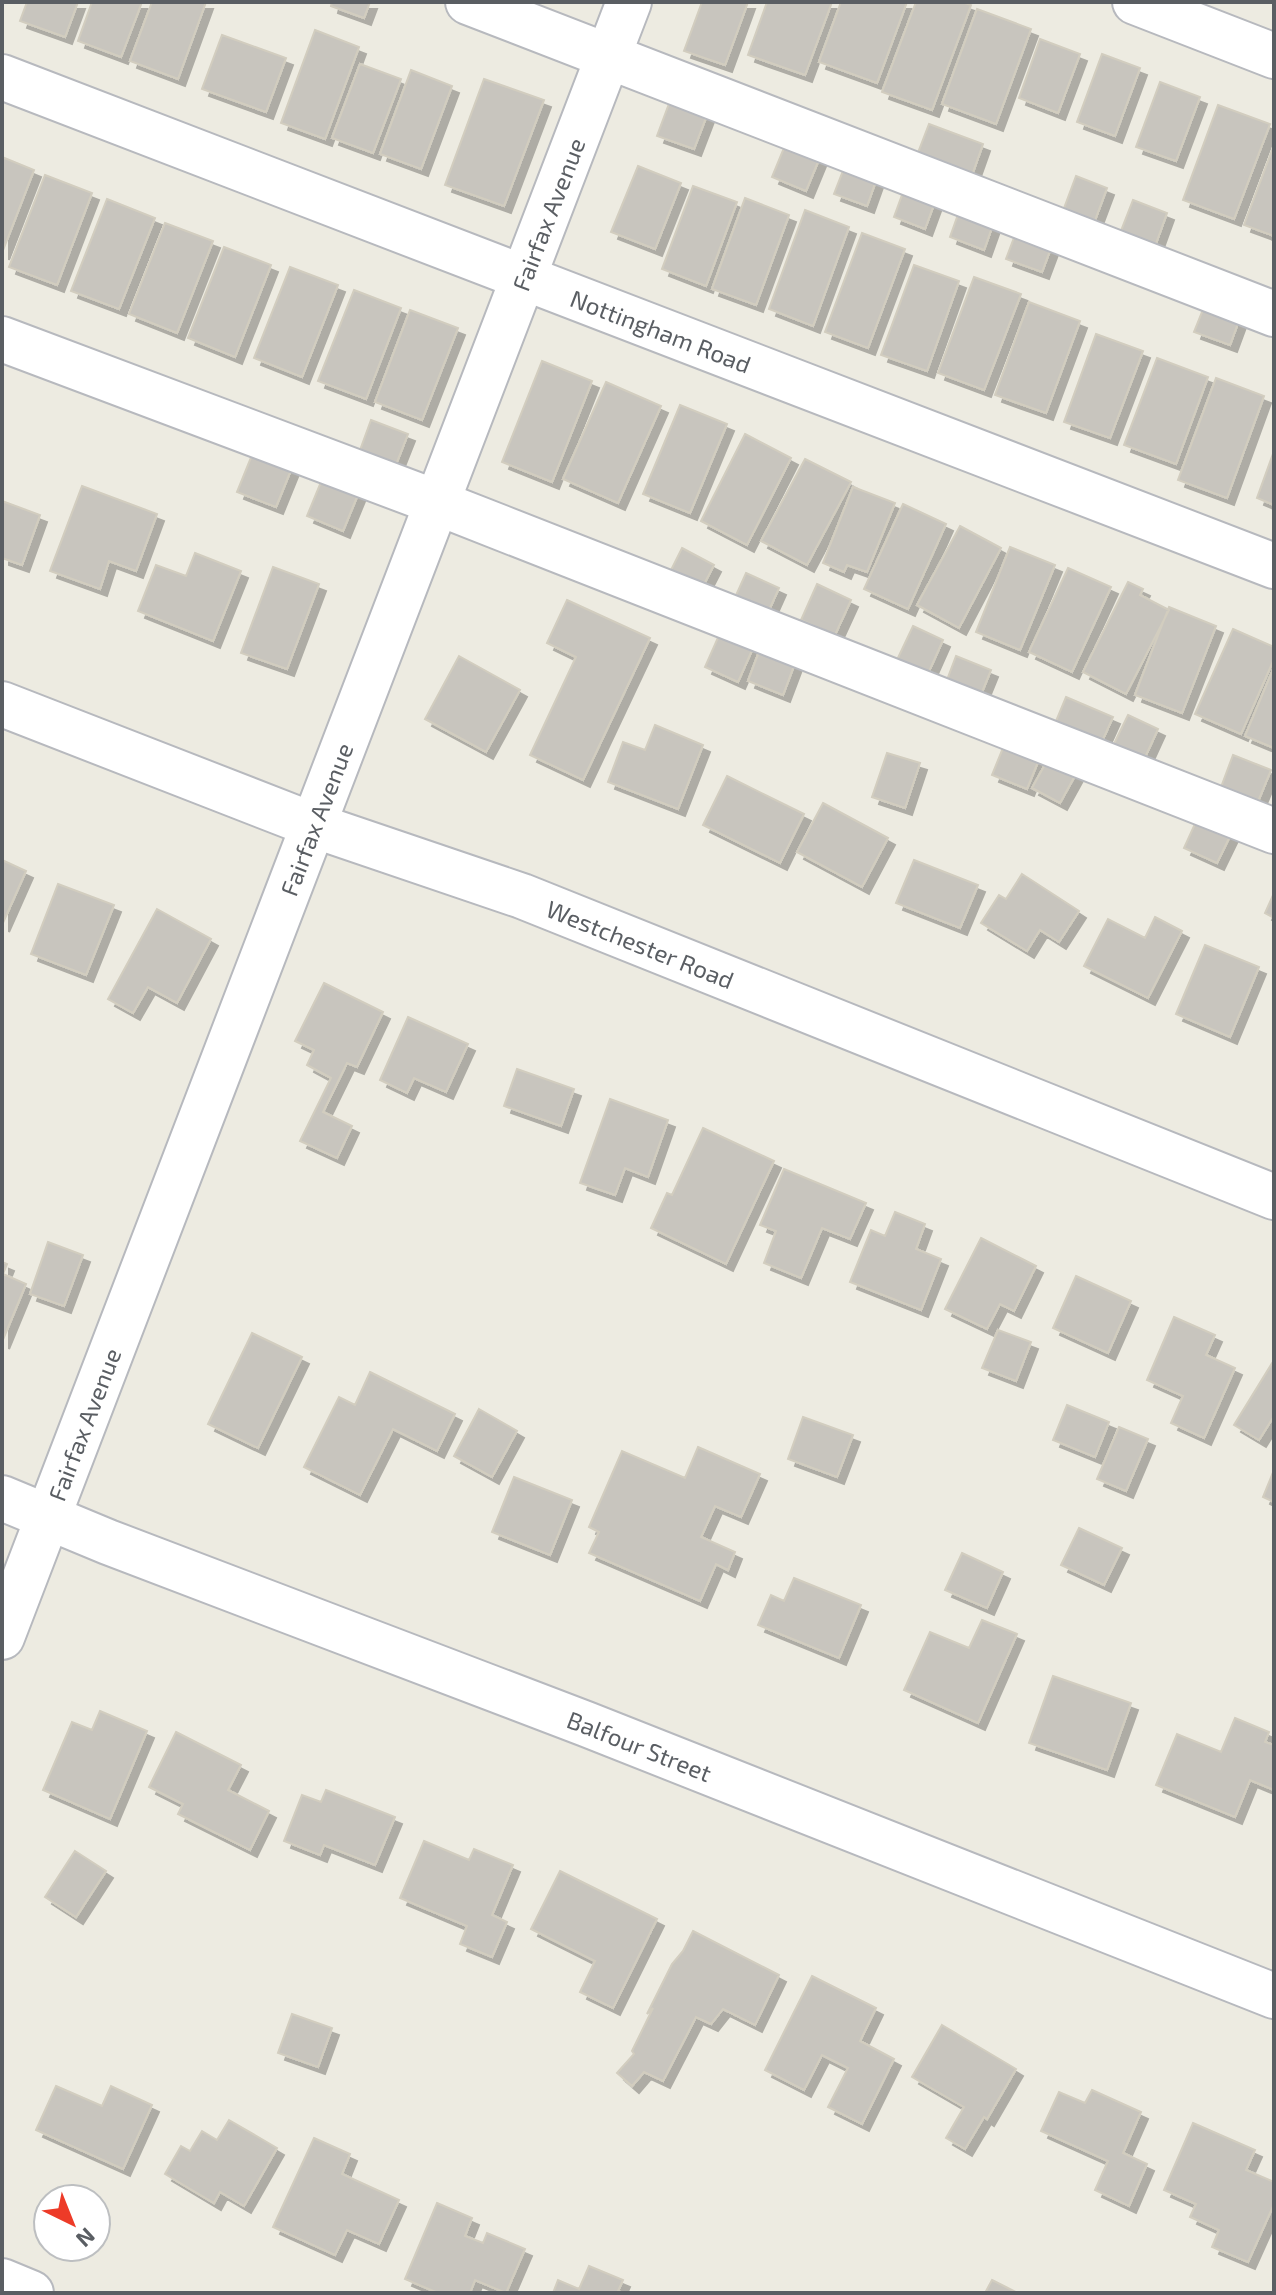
<svg xmlns="http://www.w3.org/2000/svg" width="1276" height="2295" viewBox="0 0 1276 2295" font-family="'Exo 2',sans-serif">
<style>
.building{fill:#c8c5be;stroke:#d2cdbf;stroke-width:2;filter:url(#shadow)}
.lines{fill:none;stroke-linecap:round;stroke-linejoin:round}
.minor-casing{stroke:#b7b9be;stroke-width:48}
.minor{stroke:#fff;stroke-width:44}
.labels{text-anchor:middle;dominant-baseline:central;stroke-width:7;stroke-linejoin:round;paint-order:stroke}
.street-label{font-size:24px;fill:#5a5e63;stroke:#fff}
</style>
<defs>
<filter id="shadow"><feDropShadow dx="7" dy="7" stdDeviation="0" flood-color="#0004"/></filter>
</defs>
<rect width="100%" height="100%" fill="#edebe1"/>
<path class="building" d="M27,2H78L65,37L20,21Z
M92,2H142L121,57L78,41Z
M152,2H206L178,79L130,61Z
M332,2H370L364,18L331,6Z
M702,2H748L725,65L684,51Z
M767,2H832L805,75L748,55Z
M841,2H907L877,83L819,62Z
M916,2H962L971,5L932,110L882,92Z
M977,9L1031,29L996,124L942,104Z
M315,30L359,47L325,139L281,123Z
M222,35L286,58L266,112L202,89Z
M1040,39L1080,54L1058,113L1019,98Z
M1102,54L1140,68L1115,136L1077,122Z
M360,64L401,79L373,153L332,138Z
M411,70L452,86L421,169L380,154Z
M484,79L544,100L504,206L445,185Z
M1160,82L1200,97L1176,161L1136,147Z
M670,101L707,115L694,149L657,136Z
M1218,105L1270,124L1234,219L1183,200Z
M929,124L983,144L971,178L916,158Z
M786,143L820,157L806,191L772,177Z
M1274,145V236L1244,225Z
M2,157L34,170L2,253Z
M846,163L878,175L867,206L834,194Z
M638,166L681,183L655,249L611,232Z
M45,175L92,193L57,285L9,267Z
M1076,176L1107,188L1094,223L1063,211Z
M906,184L937,196L925,229L894,217Z
M693,186L737,202L706,286L662,269Z
M745,198L789,215L756,305L712,289Z
M107,199L155,218L119,309L71,291Z
M1133,200L1167,213L1154,249L1119,236Z
M961,206L995,219L984,250L950,237Z
M805,210L849,227L813,326L769,309Z
M165,223L213,241L177,333L129,314Z
M1018,227L1054,240L1042,272L1006,259Z
M862,233L905,249L868,348L825,332Z
M224,247L271,265L235,357L188,338Z
M914,265L959,281L927,371L881,355Z
M290,267L338,285L302,377L254,358Z
M974,277L1021,294L984,390L938,373Z
M354,290L401,308L366,399L318,381Z
M1029,302L1080,321L1046,413L995,395Z
M1206,302L1241,315L1230,345L1194,332Z
M410,310L458,328L422,420L375,402Z
M1096,334L1143,351L1110,438L1064,422Z
M1157,358L1208,377L1176,464L1124,445Z
M542,361L592,381L552,482L502,462Z
M1216,378L1264,396L1227,498L1178,480Z
M606,382L661,406L618,503L563,479Z
M680,405L727,424L690,513L643,494Z
M371,420L408,434L395,467L359,453Z
M745,434L791,458L747,545L701,521Z
M254,450L293,465L276,507L237,492Z
M1274,451V505L1257,498Z
M805,459L851,482L807,565L761,541Z
M323,477L359,492L343,531L307,516Z
M82,486L157,514L136,571L109,561L100,589L50,571Z
M853,487L895,503L867,572L847,565L844,572L823,563Z
M2,501L40,515L22,565L2,558Z
M903,504L946,524L908,609L864,589Z
M960,526L1001,548L959,628L917,605Z
M1010,547L1055,565L1020,650L976,632Z
M682,548L714,565L700,592L668,576Z
M195,553L241,571L213,641L138,611L156,565L186,576Z
M273,567L319,584L287,669L241,653Z
M1068,568L1111,587L1072,672L1029,652Z
M746,573L779,588L766,617L733,602Z
M1128,582L1143,589L1140,595L1169,610L1126,694L1083,672Z
M817,584L851,600L835,635L801,620Z
M567,600L650,638L583,780L530,755L576,657L547,643Z
M1169,607L1216,626L1182,713L1135,695Z
M913,626L943,640L927,676L896,662Z
M1233,629L1274,647V659L1241,734L1195,714Z
M720,633L753,648L738,682L705,667Z
M760,649L795,663L783,695L748,681Z
M459,656L520,690L486,752L425,719Z
M956,656L991,670L978,702L944,688Z
M1274,667V748L1245,736Z
M1066,697L1113,717L1100,746L1054,726Z
M1128,715L1158,729L1142,764L1111,750Z
M655,725L703,745L678,809L608,782L623,742L645,750Z
M1007,738L1042,752L1027,789L992,775Z
M887,753L920,763L905,808L872,797Z
M1233,755L1271,770L1257,804L1220,790Z
M1048,759L1076,774L1060,803L1032,788Z
M727,776L804,814L780,863L703,825Z
M823,803L888,838L862,887L797,852Z
M1199,815L1233,830L1217,863L1184,848Z
M2,860L26,871L2,925Z
M914,860L978,885L960,928L896,903Z
M1022,874L1079,911L1059,942L1040,930L1027,951L981,923L999,895L1006,899Z
M58,884L114,905L86,975L31,954Z
M1274,893V918L1265,913Z
M157,909L211,939L177,1003L148,987L133,1013L108,999Z
M1155,917L1182,931L1148,998L1084,966L1108,919L1145,938Z
M1205,945L1259,967L1230,1037L1176,1014Z
M324,983L383,1012L357,1067L347,1063L323,1112L352,1126L337,1158L300,1141L331,1078L307,1065L314,1050L295,1041Z
M408,1017L468,1044L446,1092L414,1078L407,1093L380,1080Z
M517,1069L574,1089L561,1126L504,1106Z
M610,1099L668,1120L648,1177L625,1168L615,1195L580,1183Z
M703,1128L774,1161L726,1264L651,1228L667,1193L672,1195Z
M784,1169L866,1203L850,1239L822,1228L801,1278L764,1263L776,1231L760,1225Z
M895,1212L925,1224L916,1249L941,1259L921,1310L850,1282L871,1230L885,1236Z
M981,1238L1036,1266L1014,1311L1000,1304L987,1329L945,1309Z
M48,1242L83,1255L64,1306L30,1294Z
M2,1262L7,1264L3,1274L26,1284L2,1342Z
M1076,1276L1131,1301L1108,1353L1053,1328Z
M1174,1317L1215,1335L1206,1355L1235,1368L1204,1438L1171,1423L1183,1396L1147,1380Z
M998,1330L1031,1342L1016,1381L982,1368Z
M252,1333L302,1357L258,1448L208,1424Z
M1274,1360V1416L1259,1440L1234,1425Z
M370,1372L455,1414L437,1451L393,1429L360,1495L304,1467L339,1397L355,1405Z
M1067,1405L1109,1422L1095,1457L1053,1440Z
M479,1409L517,1431L492,1477L454,1456Z
M803,1417L853,1435L837,1477L788,1459Z
M1119,1427L1148,1439L1126,1491L1097,1479Z
M698,1447L760,1474L741,1517L715,1506L701,1537L735,1552L728,1570L716,1564L700,1601L589,1553L599,1532L589,1527L622,1451L685,1478Z
M1274,1470V1502L1263,1497Z
M514,1477L572,1500L550,1555L492,1532Z
M1079,1528L1122,1548L1104,1585L1061,1565Z
M962,1553L1003,1572L987,1608L945,1590Z
M794,1578L861,1605L839,1658L758,1625L771,1595L784,1601Z
M982,1620L1017,1634L978,1723L904,1690L930,1632L969,1648Z
M1053,1676L1131,1703L1107,1770L1029,1743Z
M100,1711L147,1731L110,1819L43,1790L72,1722L92,1730Z
M1235,1718L1269,1732L1265,1742L1274,1745V1790L1250,1780L1235,1817L1156,1785L1177,1734L1221,1752Z
M176,1732L241,1765L228,1790L269,1811L250,1850L178,1814L183,1804L149,1787Z
M326,1790L395,1817L375,1865L324,1845L320,1855L284,1841L302,1795L321,1802Z
M424,1841L469,1860L474,1849L513,1865L492,1915L507,1922L492,1957L460,1944L467,1926L400,1898Z
M75,1851L106,1871L76,1917L45,1897Z
M560,1871L657,1919L613,2008L580,1992L595,1961L531,1929Z
M693,1931L779,1975L755,2025L723,2009L711,2024L696,2017L663,2081L644,2072L632,2086L617,2073L634,2054L632,2051L653,2008L647,2014L672,1964L683,1951Z
M812,1976L876,2008L860,2041L894,2059L862,2124L828,2107L848,2068L822,2055L804,2090L765,2070Z
M292,2014L332,2028L318,2067L278,2053Z
M942,2025L1016,2069L987,2119L984,2117L965,2149L946,2138L964,2107L912,2077Z
M56,2086L102,2106L111,2086L152,2105L123,2169L36,2130Z
M1092,2090L1141,2112L1123,2153L1147,2164L1129,2206L1095,2190L1108,2161L1041,2131L1059,2092L1085,2103Z
M229,2120L277,2148L244,2206L220,2192L214,2203L165,2174L181,2146L190,2151L202,2131L217,2140Z
M1193,2123L1255,2150L1246,2170L1274,2182V2204L1248,2262L1212,2247L1219,2230L1190,2217L1196,2204L1164,2190Z
M314,2138L350,2154L342,2174L399,2200L379,2244L347,2230L335,2255L273,2227Z
M437,2203L472,2218L465,2236L483,2243L487,2233L525,2249L506,2293L475,2280L470,2293H438L405,2279Z
M589,2266L623,2280L618,2291L622,2293H553L558,2280L579,2289Z
M992,2280L1018,2293H985Z"/>
<g class="lines">
<defs>
<g id="minor">
<path d="M468,2L1274,314"/>
<path d="M1135,2L1274,56"/>
<path id="s1" d="M2,77L1274,566"/>
<path d="M2,339L438,503L1274,831"/>
<path id="s2" d="M2,704L313,825L522,896L1274,1197"/>
<path id="s3" d="M2,1498L108,1542L586,1724L1274,1996"/>
<path id="s4" d="M2,1637L629,2"/>
<path d="M2,2281L31,2293"/>
</g>
</defs>
<use href="#minor" class="minor-casing"/>
<use href="#minor" class="minor"/>
</g>
<g class="labels">
<g class="street-label">
<text stroke="none"><textPath href="#s4" startOffset="1524">Fairfax Avenue</textPath></text>
<text stroke="none"><textPath href="#s1" startOffset="706">Nottingham Road</textPath></text>
<text stroke="none"><textPath href="#s4" startOffset="876">Fairfax Avenue</textPath></text>
<text stroke="none"><textPath href="#s2" startOffset="682">Westchester Road</textPath></text>
<text stroke="none"><textPath href="#s4" startOffset="228">Fairfax Avenue</textPath></text>
<text stroke="none"><textPath href="#s3" startOffset="684">Balfour Street</textPath></text>
</g>
</g>
<rect width="1276" height="2295" fill="none" stroke="#5a5e63" stroke-width="8"/>
<g transform="translate(72 2223) rotate(137)"><circle r="38" fill="#ffffff" stroke="#bdbfc1" stroke-width="2"/>
<path d="M0-6L14 30L0 20L-14 30Z" fill="#ed3b28"/>
<text y="-12" font-size="22" font-weight="bold" text-anchor="middle" fill="#5a5e63">N</text>
</g>
</svg>
